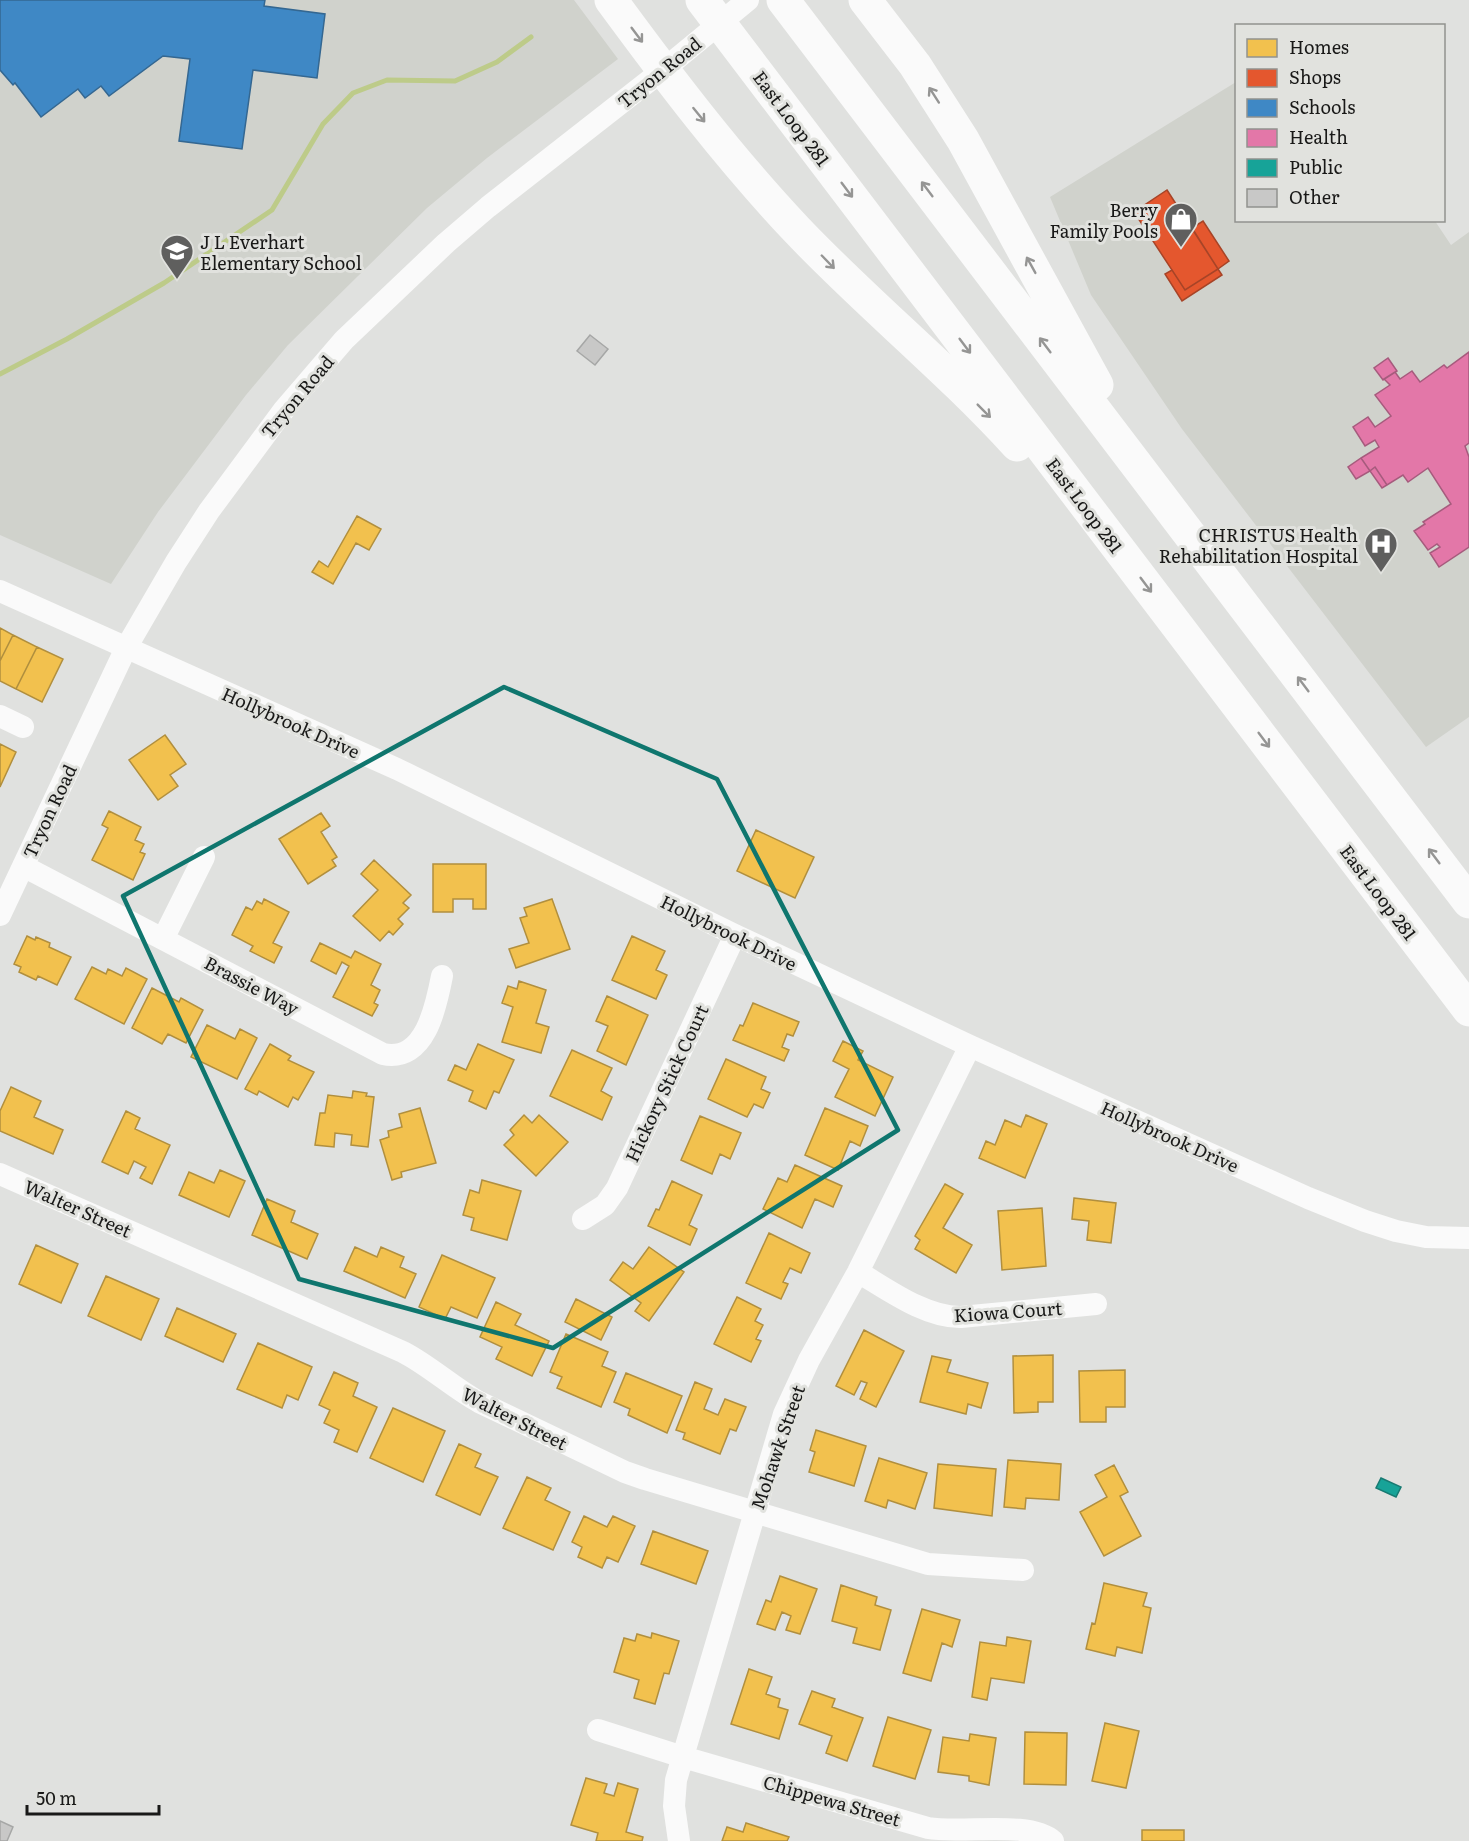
<svg xmlns="http://www.w3.org/2000/svg" width="1469" height="1841" viewBox="0 0 1469 1841" font-family="Literata,serif">
<style>
.built{fill:#d0d2cc}
.homes{fill:#f2c14e;stroke:#b18f3e;stroke-width:1.5}
.shops{fill:#e4572e;stroke:#a74427;stroke-width:1.5}
.schools{fill:#3f88c5;stroke:#346791;stroke-width:1.5}
.health{fill:#e377a8;stroke:#a65b7d;stroke-width:1.5}
.public{fill:#17a398;stroke:#187a72;stroke-width:1.5}
.lines{fill:none;stroke-linecap:round;stroke-linejoin:round}
.stream{stroke:#bdcb89;stroke-width:5}
.building{fill:#c8c8c7;stroke:#a6a7a6;stroke-width:1.5}
.minor{stroke:#fafafa;stroke-width:22}
.highway{stroke:#fafafa;stroke-width:33}
.oneway{stroke:#959594}
.marked{fill:none;stroke:#0f766e;stroke-width:4.5;stroke-linejoin:round}
.labels{text-anchor:middle;dominant-baseline:central;stroke-width:6;stroke-linejoin:round;paint-order:stroke}
.street-label{font-size:18px;fill:#191918;stroke:#e1e2de}
.poi-label{font-size:18px;fill:#191918;stroke:#e1e2de;text-anchor:end}
</style>
<rect width="100%" height="100%" fill="#e0e1df"/>
<path class="built" d="M0,0H574L618,59L487,158L427,208L288,345L246,395L158,512L111,584L0,535Z
M1236,82V220L1435,221L1451,245L1469,232V717L1426,747L1182,429L1091,295L1050,197Z"/>
<path class="homes" d="M357,516L381,529L369,550L356,543L333,584L312,572L319,561L328,567Z
M0,628L13,635L0,661Z
M13,635L37,647L16,689L0,681V661Z
M37,647L63,659L42,702L16,689Z
M165,735L186,764L170,775L178,786L158,800L129,760Z
M0,744L16,752L0,787Z
M109,811L141,827L135,840L144,844L140,852L145,854L133,880L92,860L108,828L102,825Z
M321,813L330,826L321,832L337,857L332,860L336,866L308,884L279,839Z
M756,830L814,857L795,898L737,871Z
M374,860L411,895L403,903L409,908L398,919L403,924L393,935L389,931L380,941L353,916L378,890L361,874Z
M433,864H486V909H473V899H453V912H433Z
M264,899L289,912L273,943L282,947L274,963L250,951L253,946L232,935L246,907L252,910L257,901L262,904Z
M552,899L570,949L516,968L509,949L529,943L520,918L527,916L524,908Z
M27,936L35,940L36,937L50,943L49,947L71,957L57,985L38,976L36,980L19,972L21,967L14,964Z
M632,936L665,951L656,970L667,975L656,999L612,980Z
M320,943L351,958L355,951L381,964L371,985L380,990L374,1003L378,1005L372,1016L333,997L349,966L342,962L336,974L311,961Z
M92,967L106,974L108,969L122,976L126,968L147,979L124,1024L75,999Z
M519,981L546,990L536,1023L549,1027L541,1053L502,1042L513,1007L502,1003L508,986L517,989Z
M152,988L179,1002L181,998L203,1010L186,1043L168,1034L162,1044L132,1028Z
M607,996L648,1015L626,1065L597,1051L608,1026L596,1021Z
M753,1003L799,1022L793,1036L787,1034L782,1047L789,1050L784,1061L733,1040L740,1025L743,1026Z
M207,1025L235,1039L240,1029L257,1038L237,1079L191,1057Z
M843,1041L863,1051L858,1060L893,1077L875,1116L835,1097L849,1069L833,1061Z
M270,1044L291,1056L288,1060L314,1072L298,1100L293,1097L288,1107L259,1091L257,1095L245,1089Z
M478,1044L514,1060L499,1093L494,1091L486,1109L469,1101L473,1091L448,1080L455,1065L466,1070Z
M572,1050L612,1068L601,1091L612,1097L602,1120L550,1096Z
M726,1059L766,1077L761,1089L770,1093L763,1108L754,1104L747,1117L708,1099Z
M11,1087L41,1101L34,1117L63,1130L53,1154L0,1131V1111Z
M353,1091L367,1093L366,1096L374,1097L368,1147L351,1145L352,1135L335,1133L334,1147L315,1145L320,1113H325L328,1095L352,1098Z
M420,1108L436,1163L401,1172L402,1177L392,1180L380,1140L389,1137L388,1131L402,1127L399,1114Z
M825,1108L868,1126L860,1146L850,1141L838,1170L805,1155Z
M126,1111L140,1118L135,1129L170,1145L152,1184L140,1178L146,1167L134,1161L128,1174L102,1162Z
M524,1115L532,1123L539,1115L568,1142L536,1176L504,1145L514,1135L510,1130Z
M1026,1115L1047,1124L1025,1178L979,1158L986,1141L995,1145L1005,1120L1021,1127Z
M700,1116L741,1133L730,1159L720,1154L712,1174L681,1160Z
M795,1165L842,1186L833,1207L815,1199L802,1228L763,1209L778,1178L787,1182Z
M220,1170L245,1181L229,1217L179,1195L189,1172L214,1183Z
M482,1180L521,1191L507,1240L471,1230L474,1218L463,1215L470,1190L479,1193Z
M672,1181L702,1195L689,1225L697,1229L690,1245L648,1226L656,1209L659,1210Z
M945,1184L963,1194L943,1228L972,1245L956,1273L915,1249L920,1240L915,1236Z
M1074,1198L1116,1203L1111,1243L1087,1240L1089,1221L1072,1219Z
M267,1199L295,1211L291,1222L318,1234L307,1259L252,1235Z
M1042,1208L1046,1266L1002,1270L998,1211Z
M769,1233L810,1253L801,1273L790,1268L783,1282L788,1284L781,1299L746,1283Z
M36,1245L78,1264L61,1303L19,1284Z
M355,1247L377,1257L381,1247L404,1257L400,1267L416,1274L405,1298L344,1271Z
M649,1247L684,1272L649,1321L635,1311L641,1303L610,1280L623,1262L633,1269Z
M442,1255L495,1278L477,1318L451,1307L445,1319L419,1307Z
M106,1276L159,1299L141,1340L88,1316Z
M737,1297L761,1309L755,1321L763,1325L756,1339L761,1341L751,1362L714,1344Z
M576,1299L612,1317L601,1340L565,1322Z
M496,1302L521,1314L515,1325L549,1341L532,1376L496,1359L502,1347L480,1337Z
M177,1308L236,1334L223,1362L165,1336Z
M864,1330L904,1351L876,1407L860,1399L867,1383L861,1381L854,1395L836,1386Z
M566,1334L608,1352L602,1366L616,1372L601,1407L557,1388L562,1377L550,1372Z
M258,1343L312,1367L298,1400L287,1395L282,1408L237,1389Z
M1053,1355V1402H1038V1412L1014,1413L1013,1356Z
M932,1356L951,1360L947,1372L988,1383L981,1408L968,1404L966,1414L920,1402Z
M1125,1370V1407H1106V1422H1080L1079,1371Z
M334,1372L358,1383L353,1396L377,1407L357,1452L334,1442L339,1430L324,1423L330,1410L319,1405Z
M626,1373L682,1396L667,1433L628,1415L630,1409L614,1402Z
M695,1382L712,1389L704,1409L718,1415L725,1399L746,1407L736,1431L730,1429L720,1454L683,1439L685,1433L676,1430Z
M393,1408L445,1431L423,1482L370,1458Z
M816,1430L866,1446L854,1486L809,1472L815,1452L810,1450Z
M459,1444L481,1454L475,1467L498,1477L480,1515L436,1495Z
M879,1458L927,1473L915,1509L888,1500L886,1508L865,1501Z
M1008,1460L1061,1464L1059,1500L1026,1498L1025,1509L1004,1507Z
M938,1464L996,1469L992,1516L934,1508Z
M1114,1465L1128,1492L1120,1496L1141,1536L1104,1556L1080,1512L1107,1497L1095,1475Z
M527,1477L551,1488L545,1500L570,1512L553,1550L503,1528Z
M584,1516L607,1527L613,1516L635,1526L618,1562L607,1557L602,1568L578,1557L582,1547L572,1542Z
M653,1531L708,1551L696,1584L641,1564Z
M780,1576L817,1589L800,1634L786,1630L791,1616L782,1612L775,1630L757,1624L766,1600L771,1602Z
M1104,1583L1147,1593L1143,1606L1151,1608L1142,1653L1117,1647L1115,1656L1086,1649L1092,1623L1095,1624Z
M841,1585L877,1597L875,1605L891,1610L880,1650L853,1643L857,1628L832,1621Z
M922,1609L960,1620L952,1647L942,1643L931,1681L903,1673Z
M652,1633L679,1641L669,1674L664,1673L655,1704L634,1698L639,1680L614,1672L624,1638L635,1641L637,1634L651,1638Z
M1007,1637L1031,1641L1024,1683L991,1678L987,1700L972,1697L980,1642L1006,1646Z
M749,1669L772,1677L766,1694L780,1699L778,1707L788,1710L779,1739L731,1724Z
M812,1691L835,1699L832,1707L863,1718L847,1761L826,1753L832,1736L799,1724Z
M888,1717L931,1730L915,1779L873,1766Z
M1105,1723L1139,1731L1126,1788L1092,1781Z
M1025,1732L1067,1733L1066,1785L1024,1784Z
M970,1734L996,1738L989,1785L969,1781V1776L938,1772L943,1737L969,1741Z
M586,1778L607,1784L604,1793L614,1796L618,1783L638,1789L626,1832L643,1837L642,1841H596L598,1833L571,1825Z
M746,1823L789,1837L787,1841H722L727,1827L743,1832Z
M1142,1830H1184V1841H1142Z"/>
<path class="shops" d="M1167,190L1218,269L1185,290L1134,212Z
M1203,221L1229,261L1218,269L1192,228Z
M1218,269L1222,275L1182,301L1165,274L1172,270L1185,290Z"/>
<path class="schools" d="M0,0H265L264,6L325,14L317,78L253,70L242,149L179,141L190,59L163,56L109,96L101,86L85,98L78,89L41,117L15,83L13,85L0,70Z"/>
<path class="health" d="M1469,352V443L1465,446L1469,457V547L1439,567L1430,553L1440,547L1437,544L1428,550L1414,531L1425,524L1423,522L1451,504L1428,468L1408,482L1403,475L1387,485L1375,467L1370,471L1361,458L1379,447L1375,440L1365,446L1353,427L1368,417L1375,427L1391,416L1375,395L1390,385L1384,379L1395,372L1400,379L1412,371L1420,382L1444,365L1447,368Z
M1388,358L1397,371L1383,380L1374,368Z
M1361,458L1370,471L1356,479L1348,467Z
M1375,467L1387,485L1382,488L1370,471Z"/>
<path class="public" d="M1381,1478L1401,1487L1396,1497L1376,1488Z"/>
<g class="lines">
<path class="stream" d="M0,374L67,339L164,283L272,210L323,124L353,93L387,80L455,81L497,62L531,37"/>
</g>
<path class="building" d="M590,335L608,349L595,365L577,351Z
M0,1821L13,1827L7,1841H0Z"/>
<g class="lines">
<path class="minor" d="M0,591L397,769L735,935L970,1046L1308,1198L1365,1221L1396,1231L1426,1237L1469,1238
M0,716L23,727
M23,866L383,1054C425,1063 436,1007 442,976
M0,915L126,648L176,562L209,511L283,411L344,340L446,243L488,207L663,70L748,0
M163,939L204,857
M0,1174L403,1352C430,1366 452,1387 479,1402L625,1472L645,1479L928,1564L1023,1570
M583,1219L605,1205L617,1188L735,935
M858,1272C887,1289 926,1318 961,1317L1096,1304
M598,1730L683,1757L928,1828C962,1834 1029,1820 1053,1841
M679,1841L674,1806L676,1780L784,1414L809,1360L858,1272L970,1046"/>
<path class="highway" d="M611,0C669,79 729,158 796,229C867,304 948,369 1017,445
M702,0L1469,1010
M783,0L1469,902
M865,0L915,65L963,140L1097,385"/>
</g>
<defs><path id="oneway-shaft" d="M-6 0H5M1.5-3L5.5 0L1.5 3" fill="none" stroke-width="1.6" stroke-linecap="round" stroke-linejoin="round" transform="scale(1.5)"/></defs>
<g class="oneway">
<use href="#oneway-shaft" transform="translate(637 35) rotate(53)"/>
<use href="#oneway-shaft" transform="translate(934 95) rotate(-123)"/>
<use href="#oneway-shaft" transform="translate(699 115) rotate(51)"/>
<use href="#oneway-shaft" transform="translate(927 189) rotate(-127)"/>
<use href="#oneway-shaft" transform="translate(847 190) rotate(53)"/>
<use href="#oneway-shaft" transform="translate(828 262) rotate(46)"/>
<use href="#oneway-shaft" transform="translate(1031 265) rotate(-119)"/>
<use href="#oneway-shaft" transform="translate(1045 345) rotate(-127)"/>
<use href="#oneway-shaft" transform="translate(965 346) rotate(53)"/>
<use href="#oneway-shaft" transform="translate(984 411) rotate(45)"/>
<use href="#oneway-shaft" transform="translate(1146 585) rotate(53)"/>
<use href="#oneway-shaft" transform="translate(1303 684) rotate(-127)"/>
<use href="#oneway-shaft" transform="translate(1264 740) rotate(53)"/>
<use href="#oneway-shaft" transform="translate(1434 856) rotate(-127)"/>
</g>
<path class="marked" d="M504,687L717,779L898,1130L553,1348L299,1279L123,896Z"/>
<defs>
<symbol id="shop-pin" viewBox="-11 -11 22 30"><path d="M0 17L-7.5 6A9.5 9.5 0 1 1 7.5 6Z" fill="#5f5f5e" stroke="#e1e2de"/><path d="M-5-2.5h2.3a2.7 3.5 0 0 1 5.4 0H5L5.5 6h-11ZM-1.5-2.5h3a1.5 2.3 0 0 0-3 0Z" fill="#fff"/></symbol>
<symbol id="school-pin" viewBox="-11 -11 22 30"><path d="M0 17L-7.5 6A9.5 9.5 0 1 1 7.5 6Z" fill="#5f5f5e" stroke="#e1e2de"/><path d="M0-5L7-2L0 1L-7-2ZM-4 1L0 2.5L4 1V4Q0 6-4 4Z" fill="#fff"/></symbol>
<symbol id="hospital-pin" viewBox="-11 -11 22 30"><path d="M0 17L-7.5 6A9.5 9.5 0 1 1 7.5 6Z" fill="#5f5f5e" stroke="#e1e2de"/><path d="M-5-5h3v3.5h4V-5h3V5h-3V1.5h-4V5h-3Z" fill="#fff"/></symbol>
</defs>
<g fill-rule="evenodd">
<use href="#shop-pin" x="1162" y="200" width="38" height="52"/>
<use href="#school-pin" x="158" y="232" width="38" height="52"/>
<use href="#hospital-pin" x="1362" y="525" width="38" height="52"/>
</g>
<g class="labels">
<g class="street-label">
<text transform="translate(659 72) rotate(-39)">Tryon Road</text>
<text transform="translate(792 118) rotate(53)">East Loop 281</text>
<text transform="translate(297 396) rotate(-50)">Tryon Road</text>
<text transform="translate(1085 505) rotate(53)">East Loop 281</text>
<text transform="translate(291 722) rotate(24)">Hollybrook Drive</text>
<text transform="translate(49 811) rotate(-65)">Tryon Road</text>
<text transform="translate(1379 892) rotate(53)">East Loop 281</text>
<text transform="translate(729 932) rotate(26)">Hollybrook Drive</text>
<text transform="translate(252 985) rotate(28)">Brassie Way</text>
<text transform="translate(666 1083) rotate(-65)">Hickory Stick Court</text>
<text transform="translate(1170 1136) rotate(24)">Hollybrook Drive</text>
<text transform="translate(78 1208) rotate(24)">Walter Street</text>
<text transform="translate(1008 1311) rotate(-4)">Kiowa Court</text>
<text transform="translate(515 1418) rotate(27)">Walter Street</text>
<text transform="translate(777 1447) rotate(-71)">Mohawk Street</text>
<text transform="translate(832 1800) rotate(16)">Chippewa Street</text>
</g>
<g class="poi-label">
<text x="1158" y="209">Berry<tspan x="1158" dy="21">Family Pools</tspan></text>
<text x="200" y="241" text-anchor="start">J L Everhart<tspan x="200" dy="21">Elementary School</tspan></text>
<text x="1358" y="534">CHRISTUS Health<tspan x="1358" dy="21">Rehabilitation Hospital</tspan></text>
</g>
</g>
<rect x="1235" y="24" width="210" height="198" fill="#e1e2de" stroke="#91928f" stroke-width="1.5"/>
<rect x="1247" y="39" width="30" height="18" fill="#f2c14e" stroke="#91928f" stroke-width="1.5"/>
<text x="1289" y="54" font-size="18" fill="#191918">Homes</text>
<rect x="1247" y="69" width="30" height="18" fill="#e4572e" stroke="#91928f" stroke-width="1.5"/>
<text x="1289" y="84" font-size="18" fill="#191918">Shops</text>
<rect x="1247" y="99" width="30" height="18" fill="#3f88c5" stroke="#91928f" stroke-width="1.5"/>
<text x="1289" y="114" font-size="18" fill="#191918">Schools</text>
<rect x="1247" y="129" width="30" height="18" fill="#e377a8" stroke="#91928f" stroke-width="1.5"/>
<text x="1289" y="144" font-size="18" fill="#191918">Health</text>
<rect x="1247" y="159" width="30" height="18" fill="#17a398" stroke="#91928f" stroke-width="1.5"/>
<text x="1289" y="174" font-size="18" fill="#191918">Public</text>
<rect x="1247" y="189" width="30" height="18" fill="#c8c8c7" stroke="#91928f" stroke-width="1.5"/>
<text x="1289" y="204" font-size="18" fill="#191918">Other</text>
<path d="M27 1805v9h132v-9" fill="none" stroke="#191918" stroke-width="3"/>
<text x="36" y="1805" font-size="18" fill="#191918" stroke="#e1e2de" stroke-width="4.5" paint-order="stroke">50 m</text>
</svg>
